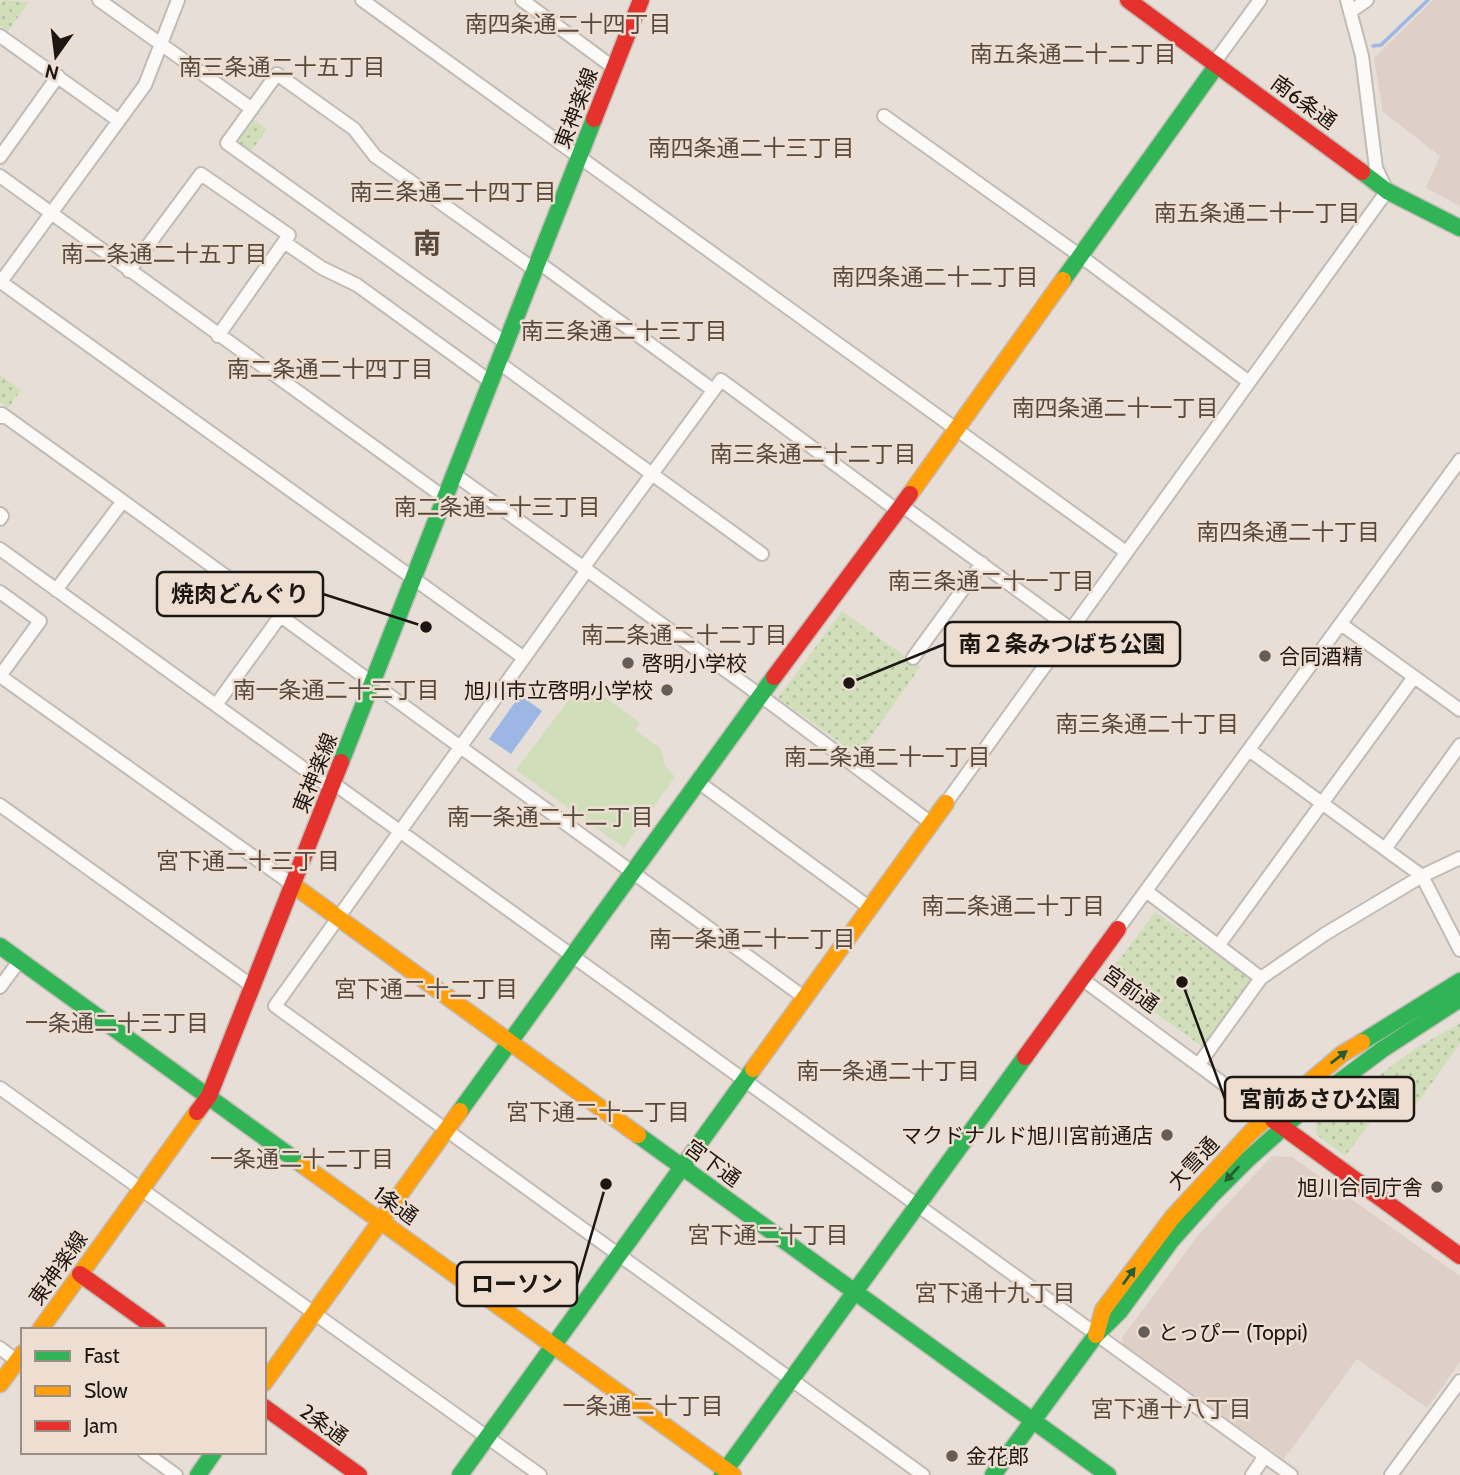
<svg xmlns="http://www.w3.org/2000/svg" width="1460" height="1475" viewBox="0 0 1460 1475" font-family="Cabin,'Noto Sans JP',sans-serif">
<style>
.commercial{fill:#ded0c6}
.green{fill:url(#green-dots)}
.pitch{fill:#d0dfb9}
.water{fill:#9cb7e4}
.lines{fill:none;stroke-linecap:round;stroke-linejoin:round}
.stream{stroke:#9cb7e4;stroke-width:3.5}
.street-casing{stroke:#c2bbb5;stroke-width:16}
.fast-casing{stroke:#c2bbb5;stroke-width:19}
.slow-casing{stroke:#c2bbb5;stroke-width:19}
.jam-casing{stroke:#c2bbb5;stroke-width:19}
.street{stroke:#fbfaf9;stroke-width:12}
.fast{stroke:#30b455;stroke-width:16}
.slow{stroke:#ff9f0a;stroke-width:16}
.jam{stroke:#e5322d;stroke-width:16}
.oneway{fill:#265e31}
.poi-dot{fill:#645d58;stroke:#edded1;stroke-width:2.5}
.labels{text-anchor:middle;dominant-baseline:central;stroke-width:5;stroke-linejoin:round;paint-order:stroke}
.street-label{font-size:21px;fill:#1d1713;stroke:#edded1}
.poi-label{font-size:21px;fill:#1d1713;stroke:#edded1;text-anchor:start}
.neighbourhood-label{font-size:23px;fill:#564a3f;stroke:#edded1}
.district-label{font-size:28px;font-weight:bold;fill:#564a3f;stroke:#edded1}
.leader{fill:none;stroke:#1d1713;stroke-width:2.5}
.callout-dot{fill:#1d1713;stroke:#edded1;stroke-width:2.5}
.callout{fill:#edded1;stroke:#1d1713;stroke-width:2.5}
.callout-label{font-size:23px;text-anchor:middle;font-weight:bold;fill:#1d1713}
</style>
<defs>
<pattern id="green-dots" width="8" height="8" patternUnits="userSpaceOnUse" patternTransform="scale(1.75)"><rect width="8" height="8" fill="#d0dfb9"/><path d="M2 2h.1M6 6h.1" fill="none" stroke="#b2bf9e" stroke-width="1.8" stroke-linecap="round"/></pattern>
</defs>
<rect width="100%" height="100%" fill="#e7dfd7"/>
<path class="commercial" d="M1433,0H1460V206L1426,188L1440,156L1383,112L1374,58Z
M1272,1156L1292,1157L1460,1276V1362L1427,1408L1357,1359L1284,1459L1124,1347L1122,1338L1199,1234Z"/>
<path class="green" d="M3,0L29,2L7,32L0,26V5Z
M251,118L267,129L251,151L239,143V133Z
M0,375L21,390L8,408L0,402Z
M842,611L920,667L858,755L778,698Z
M1155,912L1251,979L1203,1047L1115,984L1114,967Z
M1460,1023V1043L1416,1105L1394,1091L1345,1156L1317,1135L1315,1123L1416,1048Z"/>
<path class="pitch" d="M583,681L640,723L635,730L661,749L665,765L675,777L624,848L516,770Z"/>
<path class="water" d="M520,695L542,711L511,754L489,739Z"/>
<g class="lines">
<path class="stream" d="M1373,46L1381,45L1428,0"/>
<defs>
<path id="street" d="M99,0L252,109
M362,0L1126,552
M522,0L614,68
M1350,12L1367,0
M0,36L118,120
M1214,63L1260,0
M884,116L1079,255L1249,382
M0,157L58,76
M0,176L445,498
M284,242L322,268L357,285L491,382
M538,262L713,390
M129,271L201,174L289,235L218,336
M1,282L524,658
M0,283L145,85L178,0
M506,343L227,143L277,74L354,129L375,156L535,270
M498,362L762,554
M0,417L2,414L98,483L805,998
M454,474L761,696L931,823
M901,505L1071,629
M0,514L2,516L0,519
M0,549L332,789
M583,568L721,380L898,511
M587,570L275,1006L923,1475
M56,590L123,501
M0,592L40,621L0,676
M1341,624L1460,710
M913,658L982,563
M0,676L293,885
M216,705L281,615
M1249,750L1422,876L1460,950
M697,781L870,908
M333,783L1291,1475
M946,803L1387,191L1376,168L1362,56L1347,0
M0,805L252,986
M1385,849L1460,745
M1146,891L1261,978
M1118,929L1460,460
M1218,946L1414,677
M1082,979L1267,1116
M0,987L20,960
M1199,1064L1261,978L1325,934L1422,876L1460,858
M0,1088L540,1475
M0,1348L22,1365
M144,1452L176,1475
M1252,1475L1265,1456
M1391,1475L1460,1381"/>
<path id="fast" d="M1362,172L1387,191L1460,228
M1063,280L1217,65
M341,762L594,119
M0,946L304,1166
M1362,1042L1460,981
M460,1111L774,677
M638,1135L1108,1475
M198,1475L214,1452
M460,1475L753,1069
M722,1475L1025,1057
M993,1475L1096,1335L1120,1311L1171,1241L1214,1193L1246,1161L1312,1102L1383,1049L1460,999"/>
<path id="slow" d="M910,494L1063,280
M293,885L638,1135
M753,1069L946,803
M304,1166L733,1475
M40,1330L197,1112
M1096,1335L1103,1310L1172,1218L1252,1131L1342,1054L1362,1042
M264,1383L460,1111
M0,1384L23,1353"/>
<path id="jam" d="M1128,0L1362,172
M594,119L641,0
M774,677L910,494
M1025,1057L1118,929
M197,1112L209,1096L341,762
M1273,1120L1460,1256
M80,1274L158,1330
M264,1407L359,1475"/>
</defs>
<use href="#street" class="street-casing"/>
<use href="#fast" class="fast-casing"/>
<use href="#slow" class="slow-casing"/>
<use href="#jam" class="jam-casing"/>
<use href="#street" class="street"/>
<use href="#fast" class="fast"/>
<use href="#slow" class="slow"/>
<use href="#jam" class="jam"/>
</g>
<defs><path id="oneway-solid" d="M-6-.8H1V-3.2L6.5 0L1 3.2V.8H-6Z" transform="scale(1.75)"/></defs>
<g class="oneway">
<use href="#oneway-solid" transform="translate(1339 1057) rotate(-38)"/>
<use href="#oneway-solid" transform="translate(1232 1174) rotate(133)"/>
<use href="#oneway-solid" transform="translate(1129 1276) rotate(-54)"/>
</g>
<g class="poi-dot">
<circle cx="1265" cy="656" r="7"/>
<circle cx="628" cy="663" r="7"/>
<circle cx="667" cy="690" r="7"/>
<circle cx="1167" cy="1135" r="7"/>
<circle cx="1437" cy="1187" r="7"/>
<circle cx="1144" cy="1332" r="7"/>
<circle cx="952" cy="1456" r="7"/>
</g>
<g class="labels">
<g class="street-label">
<text transform="translate(1304 102) rotate(36)">南6条通</text>
<text transform="translate(576 108) rotate(-69)">東神楽線</text>
<text transform="translate(315 773) rotate(-68)">東神楽線</text>
<text transform="translate(1131 989) rotate(36)">宮前通</text>
<text transform="translate(713 1163) rotate(36)">宮下通</text>
<text transform="translate(1193 1163) rotate(-47)">大雪通</text>
<text transform="translate(396 1205) rotate(36)">1条通</text>
<text transform="translate(58 1268) rotate(-55)">東神楽線</text>
<text transform="translate(324 1424) rotate(36)">2条通</text>
</g>
<g class="poi-label">
<text x="1279" y="656">合同酒精</text>
<text x="642" y="663">啓明小学校</text>
<text x="653" y="690" text-anchor="end">旭川市立啓明小学校</text>
<text x="1153" y="1135" text-anchor="end">マクドナルド旭川宮前通店</text>
<text x="1423" y="1187" text-anchor="end">旭川合同庁舎</text>
<text x="1158" y="1332">とっぴー (Toppi)</text>
<text x="966" y="1456">金花郎</text>
</g>
<g class="neighbourhood-label">
<text x="568" y="24">南四条通二十四丁目</text>
<text x="1073" y="54">南五条通二十二丁目</text>
<text x="282" y="67">南三条通二十五丁目</text>
<text x="751" y="148">南四条通二十三丁目</text>
<text x="453" y="192">南三条通二十四丁目</text>
<text x="1257" y="213">南五条通二十一丁目</text>
<text x="164" y="254">南二条通二十五丁目</text>
<text x="935" y="277">南四条通二十二丁目</text>
<text x="624" y="331">南三条通二十三丁目</text>
<text x="330" y="369">南二条通二十四丁目</text>
<text x="1115" y="408">南四条通二十一丁目</text>
<text x="813" y="454">南三条通二十二丁目</text>
<text x="497" y="507">南二条通二十三丁目</text>
<text x="1288" y="532">南四条通二十丁目</text>
<text x="991" y="581">南三条通二十一丁目</text>
<text x="684" y="635">南二条通二十二丁目</text>
<text x="336" y="690">南一条通二十三丁目</text>
<text x="1147" y="724">南三条通二十丁目</text>
<text x="887" y="757">南二条通二十一丁目</text>
<text x="550" y="817">南一条通二十二丁目</text>
<text x="248" y="861">宮下通二十三丁目</text>
<text x="1013" y="906">南二条通二十丁目</text>
<text x="752" y="939">南一条通二十一丁目</text>
<text x="426" y="989">宮下通二十二丁目</text>
<text x="117" y="1023">一条通二十三丁目</text>
<text x="888" y="1071">南一条通二十丁目</text>
<text x="598" y="1112">宮下通二十一丁目</text>
<text x="302" y="1159">一条通二十二丁目</text>
<text x="768" y="1235">宮下通二十丁目</text>
<text x="995" y="1293">宮下通十九丁目</text>
<text x="643" y="1406">一条通二十丁目</text>
<text x="1171" y="1409">宮下通十八丁目</text>
</g>
<g class="district-label">
<text x="427" y="243">南</text>
</g>
</g>
<path class="leader" d="M426 627L323 594M849 683L945 644M1182 982L1225 1099M606 1184L577 1284"/>
<g class="callout-dot">
<circle cx="426" cy="627" r="7"/>
<circle cx="849" cy="683" r="7"/>
<circle cx="1182" cy="982" r="7"/>
<circle cx="606" cy="1184" r="7"/>
</g>
<g class="callout">
<rect x="157" y="572" width="166" height="44" rx="7"/>
<rect x="945" y="622" width="235" height="44" rx="7"/>
<rect x="1225" y="1077" width="189" height="44" rx="7"/>
<rect x="457" y="1262" width="120" height="44" rx="7"/>
</g>
<g class="callout-label">
<text x="240" y="602">焼肉どんぐり</text>
<text x="1062" y="652">南２条みつばち公園</text>
<text x="1320" y="1107">宮前あさひ公園</text>
<text x="517" y="1292">ローソン</text>
</g>
<rect x="21" y="1328" width="245" height="126" fill="#edded1" stroke="#9a8e85" stroke-width="2"/>
<rect x="35" y="1351" width="35" height="10" fill="#30b455" stroke="#9a8e85" stroke-width="2"/>
<text x="84" y="1363" font-size="21" fill="#1d1713">Fast</text>
<rect x="35" y="1386" width="35" height="10" fill="#ff9f0a" stroke="#9a8e85" stroke-width="2"/>
<text x="84" y="1398" font-size="21" fill="#1d1713">Slow</text>
<rect x="35" y="1421" width="35" height="10" fill="#e5322d" stroke="#9a8e85" stroke-width="2"/>
<text x="84" y="1433" font-size="21" fill="#1d1713">Jam</text>
<g transform="translate(56 56) rotate(194)" stroke="#edded1" stroke-width="5" paint-order="stroke">
<path d="M0-5L12 26L0 18L-12 26Z" fill="#1d1713"/>
<text y="-10" font-size="19" font-weight="bold" text-anchor="middle" fill="#1d1713">N</text>
</g>
</svg>
